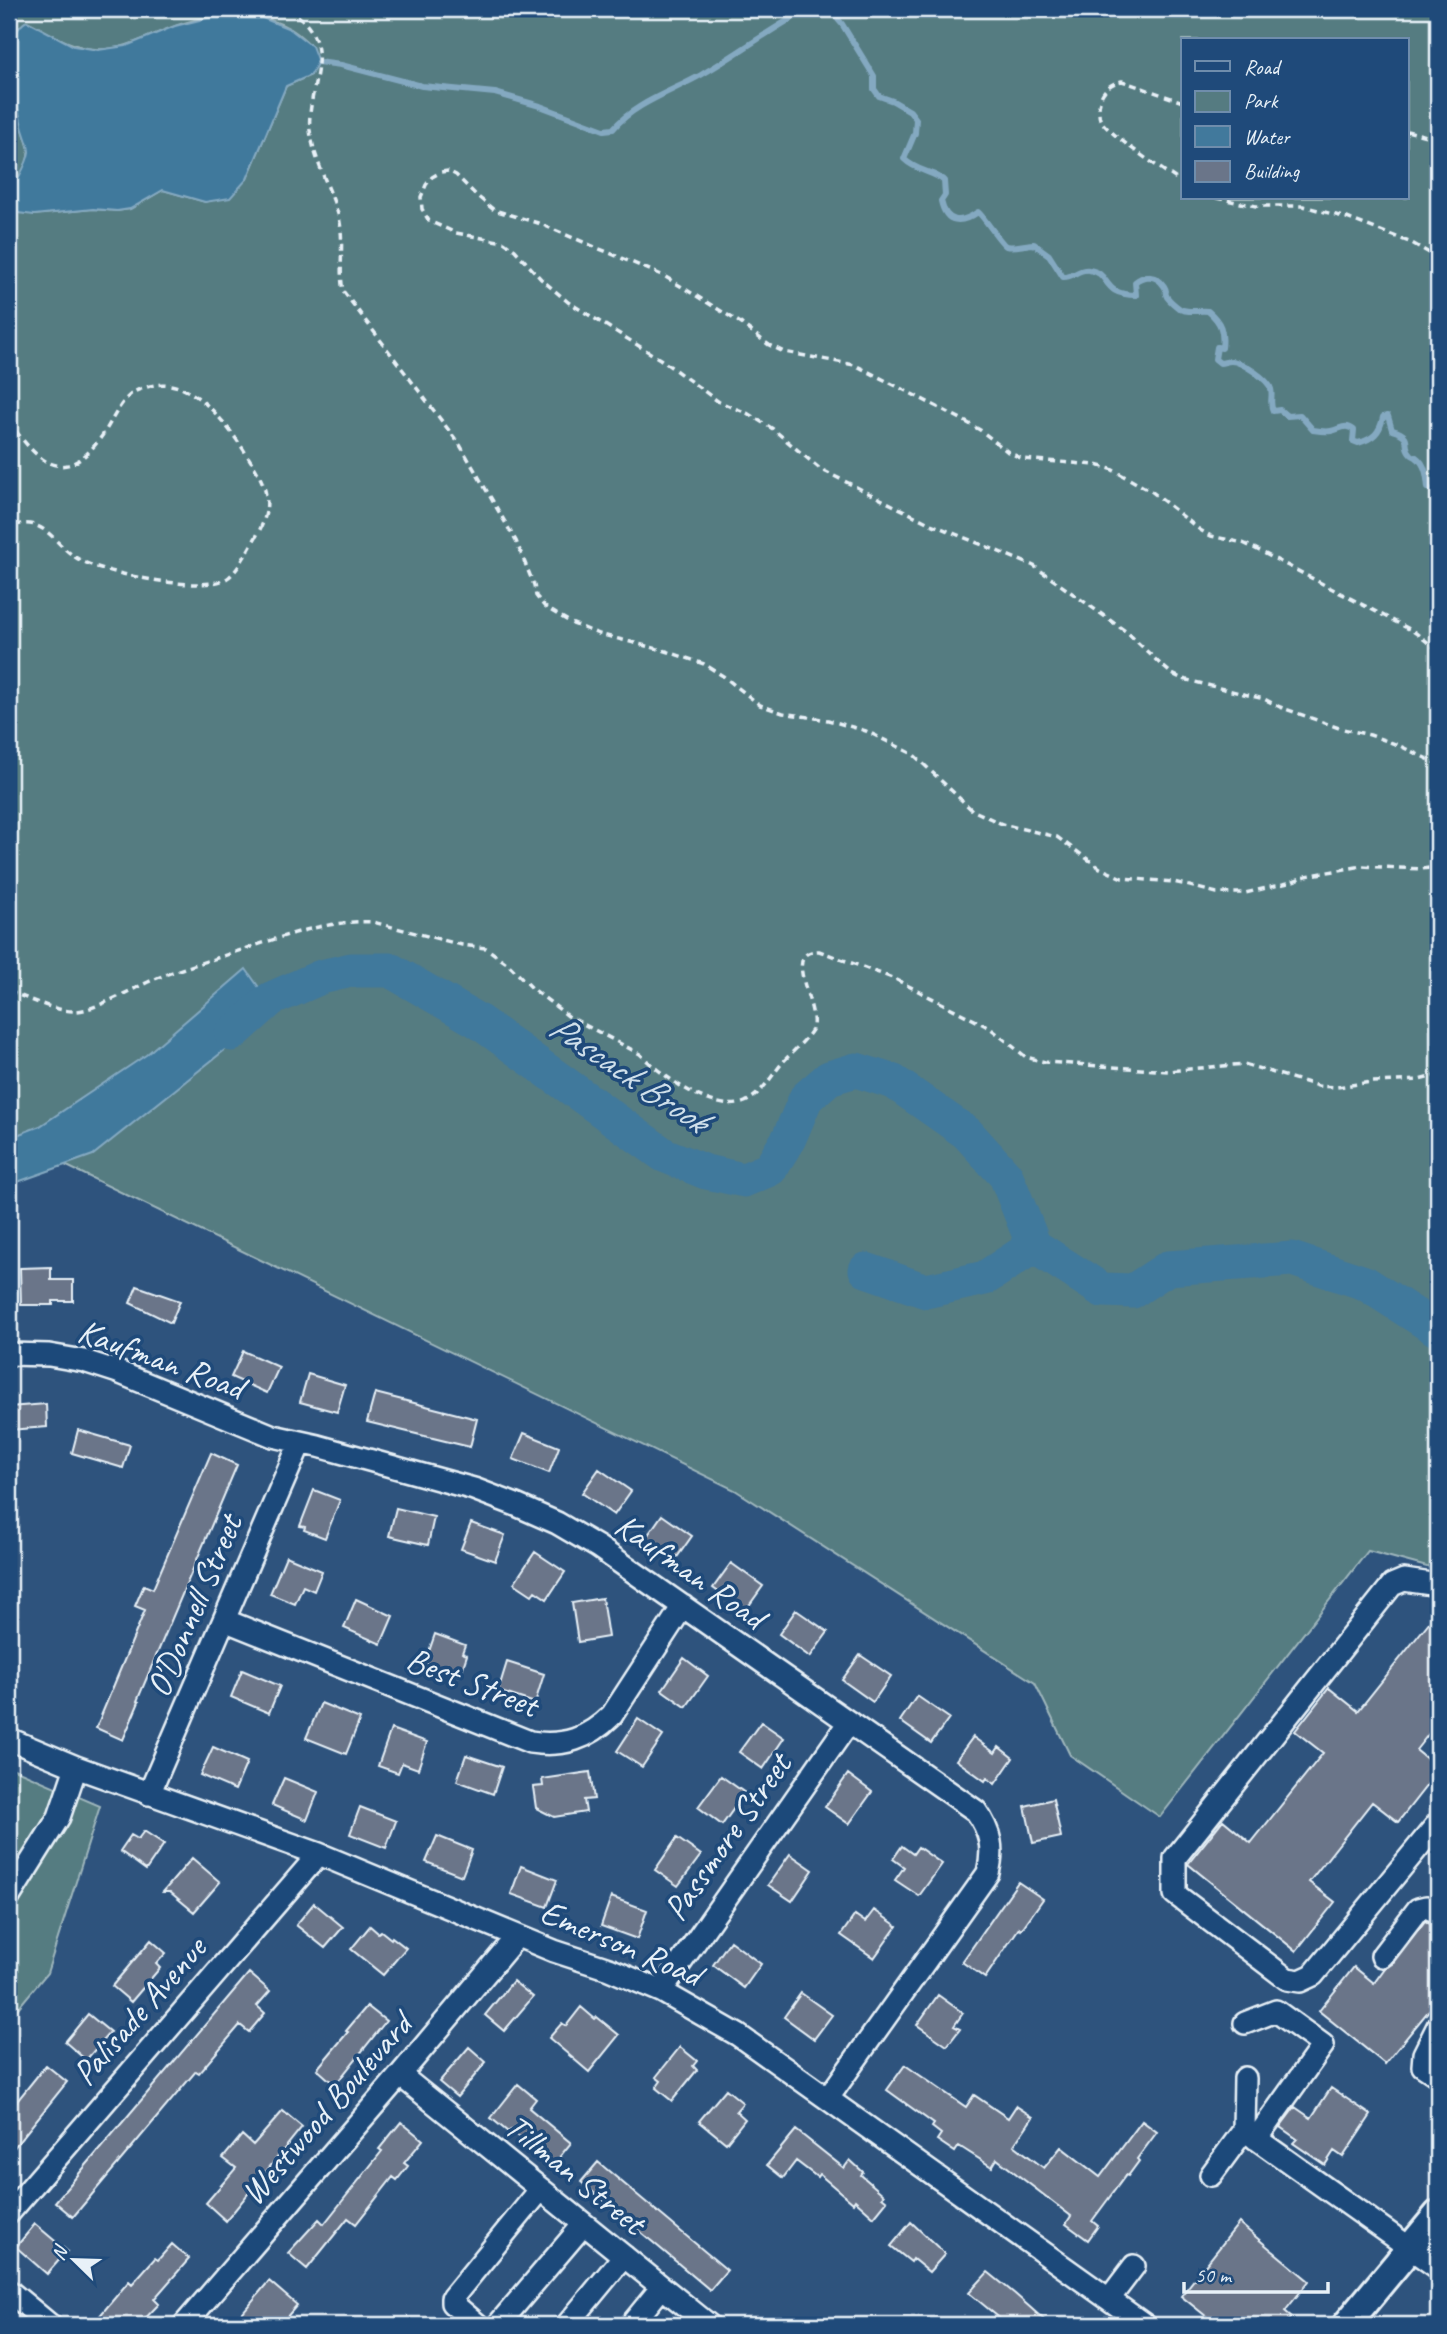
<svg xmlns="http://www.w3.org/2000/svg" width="1447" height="2334" viewBox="0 0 1447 2334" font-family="Caveat,sans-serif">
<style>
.green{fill:#557b81;stroke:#9eb6bc;stroke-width:2;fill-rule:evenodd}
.water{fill:#41799c;stroke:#84a9c1;stroke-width:2}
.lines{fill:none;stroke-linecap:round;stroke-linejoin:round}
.stream{stroke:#84a9c1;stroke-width:6}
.river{stroke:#41799c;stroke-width:35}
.building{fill:#6a7589;stroke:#e8f1f8;stroke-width:2}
.minor-casing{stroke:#e8f1f8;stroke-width:26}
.major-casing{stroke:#e8f1f8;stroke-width:32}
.path{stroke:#e8f1f8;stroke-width:3.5;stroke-dasharray:7 5;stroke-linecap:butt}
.minor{stroke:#1f4a7a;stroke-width:21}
.major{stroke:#1f4a7a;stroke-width:26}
.labels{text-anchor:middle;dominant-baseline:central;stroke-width:7;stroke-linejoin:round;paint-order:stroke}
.street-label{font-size:35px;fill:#e8f1f8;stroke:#1f4a7a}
.water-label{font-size:37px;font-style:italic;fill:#cfdfea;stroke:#1f4a7a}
</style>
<rect width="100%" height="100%" fill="#2e537d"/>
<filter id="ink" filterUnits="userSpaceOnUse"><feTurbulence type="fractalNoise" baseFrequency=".0143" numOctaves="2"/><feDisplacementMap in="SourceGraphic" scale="14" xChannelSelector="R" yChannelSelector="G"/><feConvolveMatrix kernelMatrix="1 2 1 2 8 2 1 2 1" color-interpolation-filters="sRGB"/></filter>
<g filter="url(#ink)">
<path class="green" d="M9,9H1438V1570L1368,1551L1160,1817L1070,1755L1035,1683L735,1490L65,1165L9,1164V53L23,129L29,149L27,164L14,185L34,215L93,209L117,211L130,209L163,190L205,202L247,179L286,86L311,75L312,46C305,40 298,33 291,29C251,6 202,14 162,31C141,40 119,51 95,49C70,47 49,32 27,21L12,34L9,50ZM1183,40H1407V198H1183Z
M9,1767L100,1806L47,1973L9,2019Z"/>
<path class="water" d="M220,15H255L290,29L312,46L318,62L311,75L286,86L247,179L230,198L205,202L163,190L130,209L117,211L93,209L34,215L18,213C16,208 12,202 12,197C11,184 27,169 29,152C29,144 24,135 22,126C16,101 0,34 27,21L74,46L98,50L126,46L175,26Z
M246,969L275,1010L93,1155L9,1185V1138L40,1126L146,1055Z"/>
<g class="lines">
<path class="stream" d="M829,9L842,24L874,76V89L879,96L893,101L910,111L916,119L915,133L904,159C917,172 936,172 944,181L945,195L941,201C946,224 961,224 978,212C985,218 1001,244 1006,246C1014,248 1026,244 1034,244L1049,255L1063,277C1073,278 1079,268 1089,270C1112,273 1100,295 1136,295L1135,282C1144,274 1157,275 1164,286C1169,294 1163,289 1167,297C1170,301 1176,306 1180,309C1188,313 1199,310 1208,311C1221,322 1224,331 1222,348L1217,347L1215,359L1220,363C1223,363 1227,361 1231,361C1241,361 1268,379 1271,389C1273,397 1269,403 1273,411L1280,410L1287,416L1300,415L1313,430C1319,431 1326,432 1331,431C1341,429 1345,423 1354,430L1353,441L1358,443C1373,439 1380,433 1383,417L1388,416L1392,430C1416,437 1400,443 1411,454C1412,456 1414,456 1416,457C1426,464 1427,477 1428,488L1438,493
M318,62L341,65L422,86L495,93L540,106L604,130L613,129C635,103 671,92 701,75C738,54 770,29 808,9"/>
<path class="river" d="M232,1034L271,999L321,977L351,970H390L478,1021L664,1155L706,1172L744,1180L770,1169L789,1138L806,1098L829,1078L856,1070L894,1082L967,1133L1006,1176L1034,1246L1102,1290L1133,1291L1168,1268L1292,1259L1365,1283L1438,1330
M866,1270L926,1291L985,1278L1034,1246"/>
</g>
<path class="building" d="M51,1267V1280H73V1301H53V1305H21L20,1268Z
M137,1286L180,1301L171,1323L130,1303Z
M243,1351L279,1367L267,1393L231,1377Z
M308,1374L345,1385L337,1412L300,1402Z
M375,1393L477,1419L470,1447L367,1422Z
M46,1404L47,1427L9,1430V1407Z
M78,1430L130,1445L123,1468L72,1453Z
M524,1433L559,1447L549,1473L513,1459Z
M211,1453L237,1465L137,1701L139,1702L123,1740L96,1728L145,1610L135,1606L144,1585L153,1589Z
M599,1469L631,1491L614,1515L582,1493Z
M314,1490L340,1500L325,1538L304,1530L305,1527L300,1526Z
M396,1508L434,1517L428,1545L389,1536Z
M662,1515L692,1536L675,1560L645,1539Z
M471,1523L505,1535L495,1561L461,1549Z
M535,1552L565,1572L547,1599L535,1591L532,1595L514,1583Z
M286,1556L322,1571L314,1591L303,1586L295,1604L270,1594Z
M731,1563L763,1586L745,1611L713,1588Z
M602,1598L608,1637L578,1642L572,1603Z
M356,1599L393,1616L381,1644L344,1628Z
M796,1610L828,1632L810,1657L779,1634Z
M1438,1611V1722L1416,1750L1438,1768V1771L1398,1822L1372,1802L1309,1882L1335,1902L1296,1951L1188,1864L1223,1820L1251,1843L1323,1753L1295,1731L1329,1688L1358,1711Z
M435,1634L465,1645L462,1653L467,1655L460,1676L425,1663Z
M860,1655L891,1676L873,1702L842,1680Z
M684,1658L708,1676L686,1707L662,1690Z
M507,1662L544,1674L535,1703L498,1691Z
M242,1670L280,1686L269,1713L231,1697Z
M917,1696L949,1718L931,1743L900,1721Z
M321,1703L360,1719L346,1754L306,1738Z
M638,1719L663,1736L642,1767L617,1751Z
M761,1722L784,1738L763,1769L739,1752Z
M391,1729L427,1742L418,1769L402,1763L398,1773L378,1766Z
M973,1737L995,1753L999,1747L1013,1758L995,1784L987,1778L985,1781L956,1760Z
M213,1747L247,1762L235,1790L200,1775Z
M466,1755L502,1767L493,1794L457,1781Z
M590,1772L594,1799L584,1800L586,1812L554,1817L536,1808L533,1787L543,1786L542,1779Z
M848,1774L872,1792L849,1824L825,1807Z
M721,1776L745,1793L722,1825L698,1807Z
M284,1778L318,1792L307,1820L272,1805Z
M1053,1799L1061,1837L1033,1843L1025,1806Z
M360,1807L396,1821L386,1848L350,1834Z
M144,1831L164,1844L146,1870L120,1851L131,1835L138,1839Z
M437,1836L472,1850L462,1876L426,1862Z
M677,1838L701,1855L678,1886L655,1870Z
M902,1846L913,1854L918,1847L942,1864L919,1896L895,1880L904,1867L893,1859Z
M790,1854L813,1870L792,1901L768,1885Z
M192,1858L220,1882L194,1912L170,1892H163Z
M521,1866L557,1880L547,1907L511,1894Z
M1018,1882L1043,1899L1021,1930L1019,1928L985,1978L962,1962Z
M611,1897L647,1910L637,1939L601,1926Z
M314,1903L343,1927L325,1948L296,1925Z
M874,1910L897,1926L874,1958L841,1935L855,1915L865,1922Z
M1425,1921L1438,1929V2002L1432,2010L1430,2009L1385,2064L1319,2011L1354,1967L1374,1983L1385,1968L1392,1964Z
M370,1926L378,1933L381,1931L391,1939L392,1937L406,1948L383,1975L351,1949Z
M151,1940L166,1953L156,1964L160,1968L131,2002L112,1986Z
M730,1941L761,1964L744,1988L713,1965Z
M249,1973L270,1991L257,2006L265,2013L249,2032L240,2025L199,2073L196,2071L73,2217L55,2202Z
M513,1981L533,1997L504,2031L485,2015Z
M801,1993L832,2015L814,2039L784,2017Z
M938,1995L963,2013L954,2026L960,2029L947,2046L917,2025Z
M367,2006L386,2021L335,2085L317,2069L348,2032L346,2031Z
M581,2007L595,2019L597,2017L619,2035L589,2072L549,2038L562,2023L566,2026Z
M88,2014L110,2032L86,2060L65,2042Z
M469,2047L486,2062L457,2097L439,2082Z
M680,2047L697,2061L693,2066L697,2070L672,2101L656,2088L661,2081L656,2077Z
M46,2065L67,2082L9,2154V2111Z
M905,2065L966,2107L974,2095L1008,2118L1016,2106L1033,2117L1014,2145L1044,2168L1061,2147L1100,2177L1142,2121L1157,2132L1137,2159L1139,2161L1128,2176L1126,2175L1092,2221L1098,2226L1088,2240L1066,2224L1071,2216L997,2159L992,2167L959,2146L955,2152L937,2140L941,2134L932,2127L934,2124L887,2090Z
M518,2084L536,2099L529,2108L571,2143L553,2165L511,2130L508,2132L491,2118Z
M1331,2088L1371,2115L1343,2157L1334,2151L1325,2165L1293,2143L1297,2139L1280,2127L1295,2107L1311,2118Z
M726,2089L743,2103L736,2111L745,2119L726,2143L699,2121Z
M283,2111L302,2127L226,2221L206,2203L236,2168L223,2158L242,2135L253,2145Z
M401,2122L423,2140L404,2163L408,2166L397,2180L393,2177L356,2224L348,2218L307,2269L288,2253L319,2219L324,2224L382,2151L379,2149Z
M796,2130L844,2168L850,2160L863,2172L861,2175L884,2195L882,2197L887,2201L874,2217L855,2200L853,2203L819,2174L817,2177L796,2161L783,2178L767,2165Z
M598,2162L727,2270L710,2290L581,2182Z
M911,2222L945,2254L929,2272L913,2259L911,2262L891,2246Z
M1239,2223L1309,2281L1285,2311L1292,2317L1285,2325H1217L1181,2296Z
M35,2224L67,2251L47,2274L16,2247Z
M172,2244L189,2259L154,2299L159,2304L139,2325H92L129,2281L132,2284L155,2258L158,2260Z
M988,2272L1015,2294L1050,2325H1008L969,2293Z
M269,2281L297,2305L280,2325H232Z"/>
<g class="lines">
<defs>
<path id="minor" d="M9,1354L49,1355L84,1361L118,1372L273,1436L318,1446L474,1489L516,1505L557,1523L598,1547L976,1811C991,1832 994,1849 988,1873L828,2098
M1438,1585L1404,1580L1392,1585L1175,1858V1894L1287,1979L1300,1981L1313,1975L1438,1823
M224,1620L530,1742C564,1747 588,1739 612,1715L683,1606
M9,1739L76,1767L319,1854L554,1951L609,1969L661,1991L738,2035L1145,2325
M149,1794L300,1443
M9,1897L59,1817L76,1767
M1382,1956L1418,1909L1426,1907L1438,1912
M661,1991L849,1722
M1245,2023L1276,2011L1323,2045L1256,2139
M1438,2026L1424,2054L1423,2066L1438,2076
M400,2075L709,2325
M1244,2130L1245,2078
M1211,2175L1244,2130L1438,2268
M9,2213L319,1854
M9,2291L50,2325
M1109,2299L1134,2266
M184,2325L400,2075L517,1936
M478,2325L452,2303V2298L541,2189
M498,2325L584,2224
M567,2325L624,2256
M631,2325L662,2287"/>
<path id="major" d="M1346,2325L1438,2214"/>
</defs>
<use href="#minor" class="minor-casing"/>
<use href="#major" class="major-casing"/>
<path class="path" d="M288,9C302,18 312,27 317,45C323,69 307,102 310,130C314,159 328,184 337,211C346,236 338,265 343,291L460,445L516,541L534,585L536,596L545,607L573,624L599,634L666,651L704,664L723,676L760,705L783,713L828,720L866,731L913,754L972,810L1002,824L1057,837L1100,868L1122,878L1174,882L1217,893H1245L1288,883L1306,876L1362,866L1421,869L1438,867
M1183,102L1122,81C1112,83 1105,88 1101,97C1099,103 1098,113 1100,119C1105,132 1168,174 1183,183
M1407,131L1438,139
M1216,198L1256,206H1303L1347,218L1412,243L1438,258
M9,421C39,465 66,489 104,433C112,421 119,404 131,394C136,390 144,388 150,386C195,373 235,435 255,468C272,497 270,514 253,542C246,553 239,569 229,577C206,595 110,574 84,562C53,548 48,513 9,527
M1438,650L1413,631L1252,547L1243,543L1211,536L1200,530L1151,491L1111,469L1096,465L1023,459L1008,452L980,430L961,419L855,365L784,352L769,345L739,322L664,276L538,223L494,210L477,196L456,175L448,171L441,172L432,177L426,185L421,197L422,209L429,221L456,233L504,242L515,250L541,279L568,302L660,359L719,402L747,413L773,429L820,469L931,524L1034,566L1128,633L1158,662L1172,674L1183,679L1264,699L1280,707L1339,728L1370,735L1398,745L1438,764
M9,991C26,998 57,1012 76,1011C97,1010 135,987 155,979C180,968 206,962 232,953C277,939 326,919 373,922L462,945L486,948L508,964L533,989L568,1016L640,1054C661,1075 714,1115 745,1102C761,1095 772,1075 783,1062C793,1051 804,1042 812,1030C821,1007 779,951 819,951L895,979L990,1028L1026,1057L1045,1062L1168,1071L1244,1064L1318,1086L1337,1087L1371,1082L1419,1080L1438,1075"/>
<use href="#minor" class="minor"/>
<use href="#major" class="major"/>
</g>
</g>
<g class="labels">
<g class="street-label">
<text transform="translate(161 1359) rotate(20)">Kaufman Road</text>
<text transform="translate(690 1571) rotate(35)">Kaufman Road</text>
<text transform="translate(194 1606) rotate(-67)">O'Donnell Street</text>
<text transform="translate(472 1682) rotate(21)">Best Street</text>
<text transform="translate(727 1837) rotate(-55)">Passmore Street</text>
<text transform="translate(621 1943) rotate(23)">Emerson Road</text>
<text transform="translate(139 2011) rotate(-49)">Palisade Avenue</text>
<text transform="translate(326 2109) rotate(-49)">Westwood Boulevard</text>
<text transform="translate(575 2174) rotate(39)">Tillman Street</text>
</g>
<g class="water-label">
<text transform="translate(629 1073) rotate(34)">Pascack Brook</text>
</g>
</g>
<rect width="1447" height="2334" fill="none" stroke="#1f4a7a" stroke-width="35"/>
<rect x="18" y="18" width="1412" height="2299" fill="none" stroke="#e8f1f8" stroke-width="2.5" filter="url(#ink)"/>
<rect x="1181" y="38" width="228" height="161" fill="#1f4a7a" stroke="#6f8dac" stroke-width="2"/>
<rect x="1195" y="61" width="35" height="10" fill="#1f4a7a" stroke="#6f8dac" stroke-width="2"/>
<text x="1244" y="74" font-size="21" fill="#e8f1f8">Road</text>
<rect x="1195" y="91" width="35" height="21" fill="#557b81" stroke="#6f8dac" stroke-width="2"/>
<text x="1244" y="108" font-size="21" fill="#e8f1f8">Park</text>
<rect x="1195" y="126" width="35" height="21" fill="#41799c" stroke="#6f8dac" stroke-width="2"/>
<text x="1244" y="144" font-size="21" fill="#e8f1f8">Water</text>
<rect x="1195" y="161" width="35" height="21" fill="#6a7589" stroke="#6f8dac" stroke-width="2"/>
<text x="1244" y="178" font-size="21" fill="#e8f1f8">Building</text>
<g transform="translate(74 2260) rotate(293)" stroke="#1f4a7a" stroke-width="5" paint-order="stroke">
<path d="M0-5L12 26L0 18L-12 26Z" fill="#e8f1f8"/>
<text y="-10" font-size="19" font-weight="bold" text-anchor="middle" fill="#e8f1f8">N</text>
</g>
<path d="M1184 2282v10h144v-10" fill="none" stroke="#e8f1f8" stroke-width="3.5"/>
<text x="1195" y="2282" font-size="21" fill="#e8f1f8" stroke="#1f4a7a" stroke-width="5" paint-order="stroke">50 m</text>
</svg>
